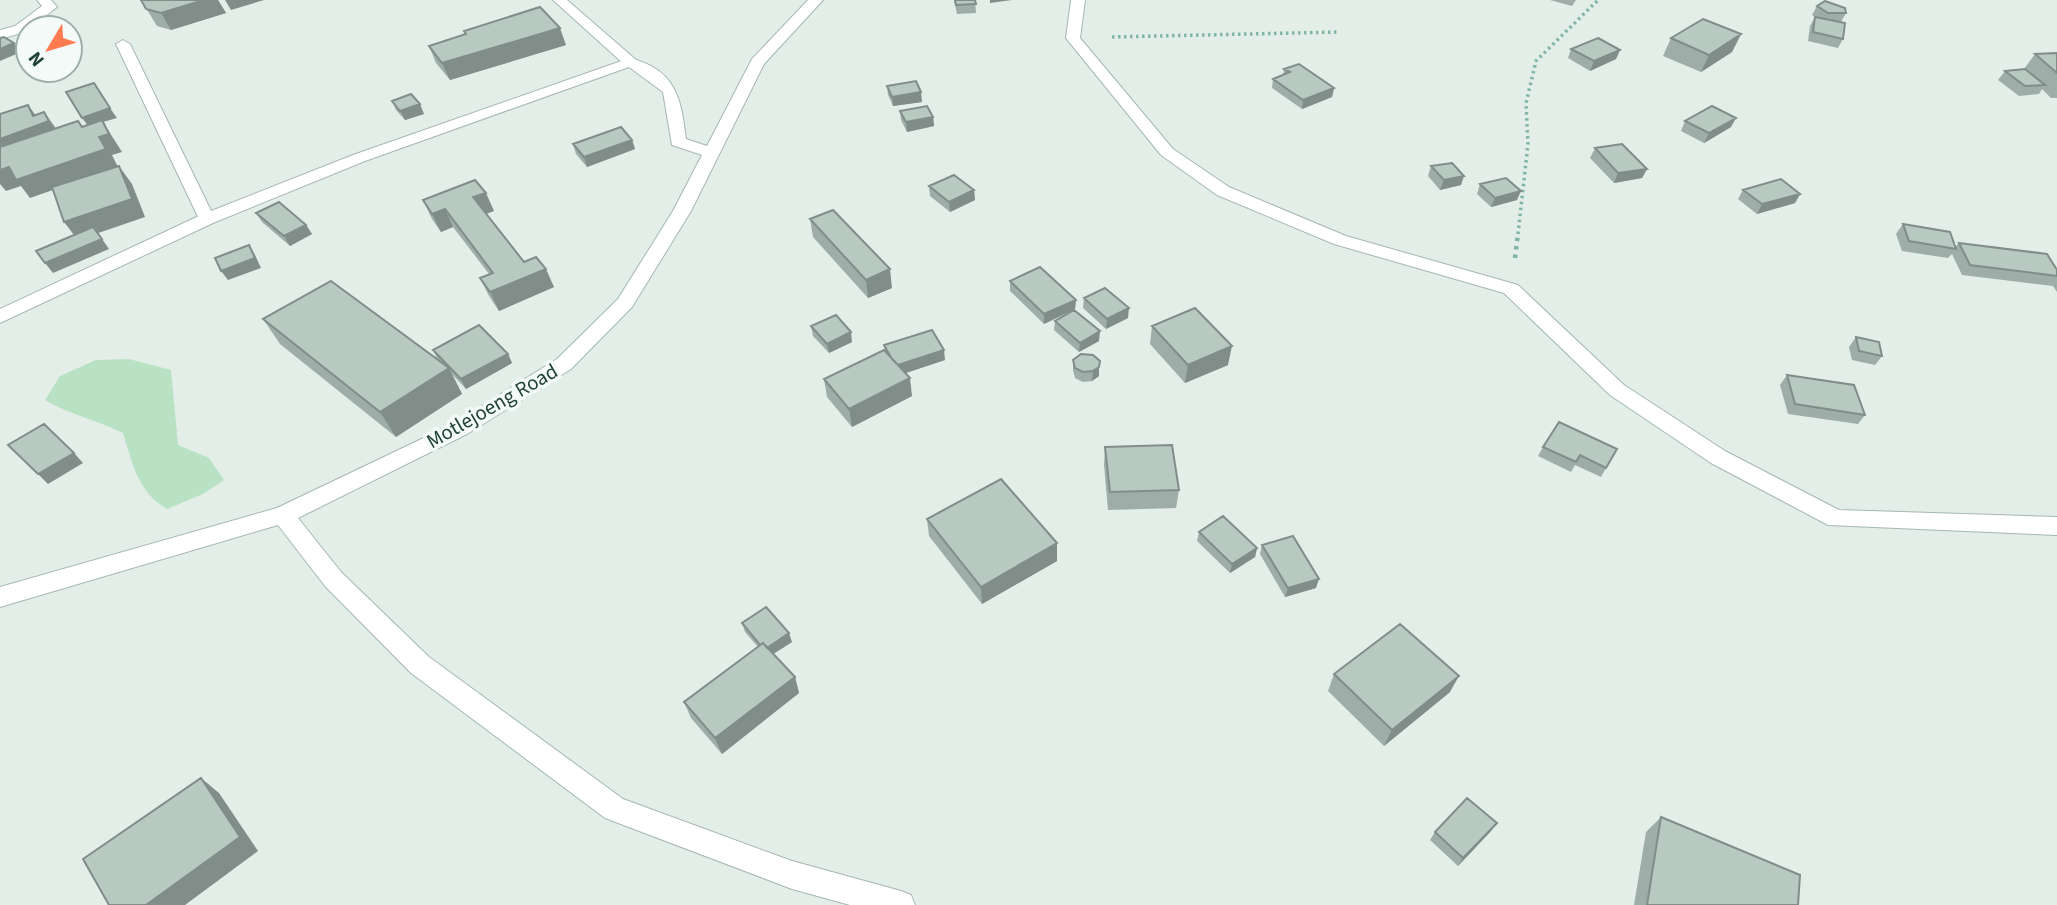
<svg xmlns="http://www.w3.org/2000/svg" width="2057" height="905" viewBox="0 0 2057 905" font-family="'Source Sans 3',sans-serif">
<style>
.green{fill:#b9e1c4}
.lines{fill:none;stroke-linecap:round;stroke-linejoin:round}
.lane-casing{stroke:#a5b7b1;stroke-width:2}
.street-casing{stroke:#a5b7b1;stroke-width:2}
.path-far1{stroke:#80b5a4;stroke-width:3.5;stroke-dasharray:2.5 3.5;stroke-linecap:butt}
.path{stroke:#80b5a4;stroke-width:4.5;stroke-dasharray:3.5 5;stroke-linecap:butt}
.lane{fill:#fff;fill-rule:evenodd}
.street{fill:#fff;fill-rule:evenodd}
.wall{fill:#9eada7}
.shaded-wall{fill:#818d88}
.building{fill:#b8c9c2;stroke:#818d88;stroke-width:2}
.labels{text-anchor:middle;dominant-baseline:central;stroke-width:7;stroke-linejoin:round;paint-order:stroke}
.street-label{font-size:21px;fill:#204239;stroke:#f4faf7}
</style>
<rect width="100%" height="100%" fill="#e3eee9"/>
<path class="green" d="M129,359L171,370L178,445L209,458L224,480L203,494L167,509C138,493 132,462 123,433C97,420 70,415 45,400L60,376L96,360Z"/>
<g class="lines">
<defs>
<path id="lane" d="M553,0H567L635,59V65H625Z
M123,40L130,44L215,219L213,222H201L199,219L116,44Z"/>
<path id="street" d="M37,0H51L57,7L25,32L0,39V30L15,26L42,6Z
M808,0H823L764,64L691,211L632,307L571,369L467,434L298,518L341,572L429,657L623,799L792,861L901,891L911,895L915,905H850L792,889L605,818L411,673L325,586L278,525L0,607V587L277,508L453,424L557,359L618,299L673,211L702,155L672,145L663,92L629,67L365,161L213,223L0,323V309L201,215L353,155L630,58C676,70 681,98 686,139L707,146L752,59Z
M1071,0H1085L1080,38L1173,149L1229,187L1346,236L1518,285L1624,385L1725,451L1839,510L2057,517V535L1828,525L1711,463L1610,395L1504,293L1334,244L1217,195L1161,155L1066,38Z"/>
</defs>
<use href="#lane" class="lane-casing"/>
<use href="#street" class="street-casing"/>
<path class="path-far1" d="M1112,37L1338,32
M1518,234L1528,144L1526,103L1536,61L1598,0"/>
<path class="path" d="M1515,258L1518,233"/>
<use href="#lane" class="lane"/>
<use href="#street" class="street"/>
</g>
<path class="wall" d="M141,0H218L226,13L171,30L157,26Z
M954,0H975L976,13L957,14Z
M1550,0H1576L1572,6Z
M1817,6L1846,13L1841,22L1843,39L1838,48L1808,41L1810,26L1815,17L1812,15Z
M464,31L566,45L450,80L436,63L429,46L465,34Z
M1741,34L1732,52L1701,72L1663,56L1671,38Z
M1571,49L1620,50L1616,59L1590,71L1568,58Z
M2057,53V98H2051L2042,89L2039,94L2019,96L1998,80L2005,71L2024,69L2035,54Z
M1284,69L1334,88L1332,97L1302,109L1272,88L1273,79L1283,75Z
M887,86L922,102L893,106L888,95Z
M392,101L424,114L405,120L396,110Z
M900,111L933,117L934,126L907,132L901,120Z
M1685,121L1731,127L1704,143L1681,131Z
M632,140L635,149L587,167L576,154L573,144Z
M1595,148L1647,169L1642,178L1614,183L1590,158Z
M1431,166L1461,185L1440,190L1428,176Z
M1480,184L1517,200L1491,207L1477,194Z
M929,186L974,190L975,200L950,212L930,196Z
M1743,190L1800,194L1795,203L1757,214L1738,199Z
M423,200L494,211L486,214L524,262L554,287L499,311L489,296L480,278L489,274L453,227L441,232L432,219Z
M256,213L306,225L312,234L290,246L262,222Z
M810,219L892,288L868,298L813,237Z
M1903,224L1955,247L1959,243L2056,269L2057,268V292L2053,286L1962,275L1952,254L1948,258L1902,251L1896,234Z
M1010,281L1076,300L1075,309L1044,324L1010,291Z
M1084,298L1128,318L1106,329L1083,308Z
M263,319L438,360L433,350L508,354L512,363L466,389L452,374L462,394L396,437L280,344Z
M1055,321L1099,341L1079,352L1054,330Z
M811,326L852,342L829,353L813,336Z
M1152,326L1228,365L1185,383L1150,344Z
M1856,337L1882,356L1875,365L1852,360L1849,347Z
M884,345L945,360L905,373L912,396L852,427L827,397L824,379L885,351Z
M1081,354L1099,376L1092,381L1083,382L1075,378L1073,370V360Z
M1787,375L1865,415L1858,424L1788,414L1780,385Z
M1105,447L1179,490L1176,508L1108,510L1104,465Z
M1543,447L1617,449L1601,477L1575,465L1571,472L1538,456Z
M927,519L1057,561L982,604L929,536Z
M1199,532L1257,548L1255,557L1230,573L1197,541Z
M1262,545L1316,588L1285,597L1260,554Z
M742,623L792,642L773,654L795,677L799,693L722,754L691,718L684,702L758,647L745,632Z
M1334,674L1450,692L1384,746L1328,691Z
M1661,817L1798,905H1634L1646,832Z
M1491,831L1458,866L1430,840L1435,832Z"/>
<path class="shaded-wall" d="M204,0H218L226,13L171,30L161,13Z
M225,0H264L231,10Z
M990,0H1012L990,3Z
M560,28L566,45L450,80L442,63Z
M1741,34L1732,52L1701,72L1709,55Z
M14,43L21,52L0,61V49Z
M1620,50L1616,59L1590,71L1594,61Z
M1334,88L1332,97L1302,109L1303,100Z
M921,92L922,102L893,106L892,97Z
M420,104L424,114L405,120L400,111Z
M28,105L42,124L44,112L57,130L0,162V139L33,116Z
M110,108L117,118L103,122L122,152L112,155L118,167L30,198L21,186L6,191L0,184V170L9,167L89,127L82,118Z
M933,117L934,126L907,132L906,122Z
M1736,118L1731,127L1704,143L1709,133Z
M632,140L635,149L587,167L584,157Z
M119,166L132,184L145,217L78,240L64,222Z
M1647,169L1642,178L1614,183L1618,173Z
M1464,176L1461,185L1440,190L1444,180Z
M974,190L975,200L950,212L949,202Z
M1521,191L1517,200L1491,207L1495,198Z
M486,193L494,211L482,215L473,197Z
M1800,194L1795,203L1757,214L1762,204Z
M445,209L453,227L441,232L432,214Z
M306,225L312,234L290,246L284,236Z
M102,239L109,249L53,273L45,263Z
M249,245L255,255L261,268L228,280L221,271Z
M546,269L554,287L499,311L490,292Z
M890,269L892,288L868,298L866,280Z
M1076,300L1075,309L1044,324V314Z
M1129,308L1128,318L1106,329L1107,319Z
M1100,331L1099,341L1079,352L1080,343Z
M851,332L852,342L829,353L827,344Z
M1232,346L1228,365L1185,383L1188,365Z
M944,350L945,360L897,376L896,366Z
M508,354L512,363L466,389L461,379Z
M1099,367V376L1092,381L1093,371Z
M449,368L462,394L396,437L380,412Z
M910,378L912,396L852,427L849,409Z
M74,453L83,463L48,484L38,474Z
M1057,543V561L982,604L981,587Z
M1257,548L1255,557L1230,573L1232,564Z
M1319,579L1316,588L1285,597L1288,588Z
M789,633L792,642L767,658L764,650Z
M1459,676L1450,692L1384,746L1392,730Z
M795,677L799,693L722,754L715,738Z
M201,778L219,793L258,851L185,905H146Z
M1497,823L1491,831L1458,866L1463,858Z"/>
<path class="building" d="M141,0H204L161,13L146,9Z
M955,0H975L976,4L956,5Z
M1825,1L1845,8L1846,13H1828L1817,6Z
M540,7L560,28L442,63L429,46L466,34L464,31Z
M1815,17L1845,23L1843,39L1813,32Z
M1703,19L1741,34L1709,55L1671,38Z
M4,37L14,43L0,49V38Z
M1598,38L1620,50L1594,61L1571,49Z
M2057,53V73L2035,54Z
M1299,64L1334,88L1303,100L1273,79L1290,72L1284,69Z
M2025,69L2045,85L2025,86L2005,71Z
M916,81L921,92L892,97L887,86Z
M94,83L110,108L82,118L66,92Z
M411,94L420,104L400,111L392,101Z
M28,105L33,116L44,112L49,121L0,139V114Z
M927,106L933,117L906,122L900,111Z
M1712,106L1736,118L1709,133L1685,121Z
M102,120L109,134L99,137L106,149L16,180L9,167L0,170V147L78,121L82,127Z
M621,127L632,140L584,157L573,144Z
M1622,144L1647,169L1618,173L1595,148Z
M1452,163L1464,176L1444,180L1431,166Z
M119,166L132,199L64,222L52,187Z
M954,175L974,190L949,202L929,186Z
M1506,178L1521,191L1495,198L1480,184Z
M1781,179L1800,194L1762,204L1743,190Z
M475,180L486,193L473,197L524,262L536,257L546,269L490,292L480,278L493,273L445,209L432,214L423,200Z
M279,202L306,225L284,236L256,213Z
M833,210L890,269L866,280L810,219Z
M1903,224L1950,232L1956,249L1909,241Z
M93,227L102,239L45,263L36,251Z
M1959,243L2047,254L2057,270V276L1970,265Z
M249,245L255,258L221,271L215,258Z
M1040,267L1076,300L1044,314L1010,281Z
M331,281L449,368L380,412L263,319Z
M1105,288L1129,308L1107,319L1084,298Z
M1195,308L1232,346L1188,365L1152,326Z
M1074,310L1100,331L1080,343L1055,321Z
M836,315L851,332L827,344L811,326Z
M479,325L508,354L461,379L433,350Z
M932,330L944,350L898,365L892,359L884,345Z
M1856,337L1879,342L1882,356L1859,351Z
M884,350L910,378L849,409L824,379Z
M1081,354L1093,355L1100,361L1099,367L1093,371L1083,372L1075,368L1073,360Z
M1787,375L1854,385L1865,415L1795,404Z
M1559,422L1617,449L1606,468L1580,455L1576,462L1543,447Z
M44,424L74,453L38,474L8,445Z
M1172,445L1179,490L1110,492L1105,447Z
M1001,479L1057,543L981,587L927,519Z
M1223,516L1257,548L1232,564L1199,532Z
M1293,536L1319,579L1288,588L1262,545Z
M766,607L789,633L767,648L763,643L760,645L742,623Z
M1400,624L1459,676L1392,730L1334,674Z
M763,643L795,677L715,738L684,702Z
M201,778L240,837L146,905H109L83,859Z
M1467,798L1497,823L1463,858L1435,832Z
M1661,817L1800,875L1798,905H1647Z"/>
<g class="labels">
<g class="street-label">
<text transform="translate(492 406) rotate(-30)">Motlejoeng Road</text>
</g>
</g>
<g transform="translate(49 49) rotate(232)"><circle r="33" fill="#f4faf7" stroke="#9fb0ab" stroke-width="2"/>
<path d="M0-5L12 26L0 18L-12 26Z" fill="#ff7b50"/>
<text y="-10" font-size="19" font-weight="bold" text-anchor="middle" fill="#204239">N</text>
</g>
</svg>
